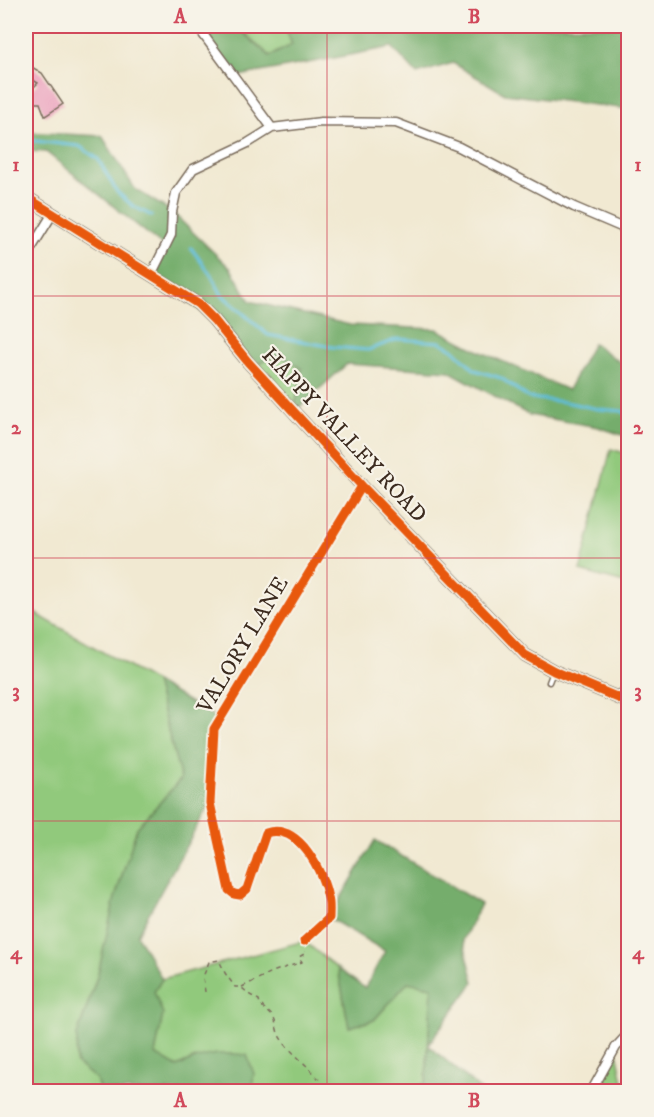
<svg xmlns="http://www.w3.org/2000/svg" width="654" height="1117" viewBox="0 0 654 1117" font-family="'IM FELL DW Pica',serif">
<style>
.green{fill:#91c97c;stroke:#667a4d;stroke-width:1.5}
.forest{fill:#74ad6c;stroke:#586c45;stroke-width:1.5}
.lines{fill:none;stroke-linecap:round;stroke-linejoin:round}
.stream{stroke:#5dbedc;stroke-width:3}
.building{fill:#ea95b7}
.service-casing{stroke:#7b6d5d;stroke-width:7}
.minor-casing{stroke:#7b6d5d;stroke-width:11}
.tertiary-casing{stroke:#7b6d5d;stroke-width:14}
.path{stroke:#7b6d5d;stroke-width:1.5;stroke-dasharray:4.5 4.5;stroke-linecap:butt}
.service{stroke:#fff;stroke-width:4}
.minor{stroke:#fff;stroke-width:8}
.tertiary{stroke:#fff;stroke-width:10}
.cycleway-casing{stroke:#f7f3e8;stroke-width:13}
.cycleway{stroke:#e8590c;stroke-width:9}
.grid{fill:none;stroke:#d1495b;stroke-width:1.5;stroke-opacity:0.55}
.labels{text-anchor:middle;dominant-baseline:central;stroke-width:4.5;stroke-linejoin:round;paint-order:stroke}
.street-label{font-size:22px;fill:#3b2a1e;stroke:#f7f3e8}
.neatline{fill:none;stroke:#d1495b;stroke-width:2}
.grid-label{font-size:20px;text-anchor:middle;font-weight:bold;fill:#d1495b}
</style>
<rect width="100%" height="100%" fill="#f7f3e8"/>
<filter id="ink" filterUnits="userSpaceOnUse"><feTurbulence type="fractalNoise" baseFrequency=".0167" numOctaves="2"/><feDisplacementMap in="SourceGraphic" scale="12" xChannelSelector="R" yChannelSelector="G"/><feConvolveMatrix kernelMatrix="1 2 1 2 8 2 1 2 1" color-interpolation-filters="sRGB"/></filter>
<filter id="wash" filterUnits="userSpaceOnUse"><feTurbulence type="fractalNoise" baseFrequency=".008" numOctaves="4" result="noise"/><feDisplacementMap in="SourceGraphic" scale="24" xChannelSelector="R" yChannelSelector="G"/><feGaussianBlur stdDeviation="1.35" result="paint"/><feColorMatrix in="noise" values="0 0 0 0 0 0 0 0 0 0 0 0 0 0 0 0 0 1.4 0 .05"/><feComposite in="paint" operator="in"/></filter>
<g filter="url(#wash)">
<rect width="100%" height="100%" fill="#f1e9d2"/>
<path class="green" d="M256,26H285L292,45L270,56L242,31L256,27Z
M279,354L302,369L294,412L252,367Z
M611,449L628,454V584L580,571Z
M26,608L155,682L181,779L137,828L98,974L77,1036L76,1063L96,1079L100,1091H26Z
M304,941L338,969L349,1027L374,1020L408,982L432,987L426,1081L417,1091H251L254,1074L195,1058L177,1067L155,1054L163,1014L154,992L162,979Z
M616,1047L625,1091H602L598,1079Z"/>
<path class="forest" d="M197,26H256L257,27L242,32L270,56L292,45L285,26H628V109L505,94L453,63L417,74L392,47L234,77Z
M26,132L102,136L135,189L172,212L231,269L250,301L350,325L437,329L479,351L568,390L593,343L628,368V437L598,427L529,415L449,371L347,364L294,412L302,369L279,354L252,367L214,320L151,275L164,247L46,152L26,151Z
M155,682L220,720L214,729L210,803L137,935L162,979L154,992L163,1014L155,1054L177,1067C202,1054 219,1052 247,1055L254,1074L251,1091H100L96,1079L76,1063L77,1036L98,974L114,901L137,828L181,779Z
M375,840L481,904L463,940L474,982L428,1045L482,1091H417L426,1081L432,987L408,982L374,1020L349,1027L338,969L365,988L385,951L329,918Z"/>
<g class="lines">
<path class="stream" d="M26,140L79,146L98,159L117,192L133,206L152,216
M191,248L211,275L222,295L268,335L333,347L368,350L398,339L440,342L453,349L475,370L501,378L529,398L565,402L598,409L622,411L628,415"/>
</g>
<g id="blocks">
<path class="building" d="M30,66L42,73L63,104L45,116L40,103H36L31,90L38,83L26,76Z"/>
</g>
</g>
<g filter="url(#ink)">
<use href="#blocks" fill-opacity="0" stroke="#7b6d5d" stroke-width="1.5"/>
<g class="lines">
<defs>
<path id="service" d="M549,682L553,672
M616,694L628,687"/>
<path id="minor" d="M197,26L272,128
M26,257L53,213
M151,275L171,235L172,212L176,193L193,169L248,143L272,128L321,122L396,123L459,147L574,207L628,230
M304,941L329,918C329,911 330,904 328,898C323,872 299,822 266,833L247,889L240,895L234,894L229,890L210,803L214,729L362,486
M591,1092L616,1047L628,1034"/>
<path id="tertiary" d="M26,197L198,304L214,320L248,362L362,486L525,655L554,671L628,702"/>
</defs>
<use href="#service" class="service-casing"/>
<use href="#minor" class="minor-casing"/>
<use href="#tertiary" class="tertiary-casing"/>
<path class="path" d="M26,768L27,776L26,827
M242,987L272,972L302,962L299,957L306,953L305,951
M205,992L203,977L209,962L219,960L225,973L235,987H241L250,995L259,1000C261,1009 270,1011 274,1019C277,1024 276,1031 280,1037C291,1055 320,1073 326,1092"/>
<use href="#service" class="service"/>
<use href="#minor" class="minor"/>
<use href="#tertiary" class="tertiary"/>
<defs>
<path id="cycleway" d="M26,197L198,304L214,320L248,362L362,486L525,655L554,671L628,702
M304,941L329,918C329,911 330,904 328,898C323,872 299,822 266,833L247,889L240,895L234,894L229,890L210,803L214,729L362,486"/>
</defs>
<use href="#cycleway" class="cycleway-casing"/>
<use href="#cycleway" class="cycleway"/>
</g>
</g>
<path class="grid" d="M327,26V1092M26,296H628M26,558H628M26,821H628"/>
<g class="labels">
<g class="street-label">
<text transform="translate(344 435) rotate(47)">HAPPY VALLEY ROAD</text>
<text transform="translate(243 645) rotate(-59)">VALORY LANE</text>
</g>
</g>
<rect width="654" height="1117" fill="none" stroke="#f7f3e8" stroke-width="66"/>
<rect x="33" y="33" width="588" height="1051" class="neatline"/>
<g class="grid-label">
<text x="180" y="23">A</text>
<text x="474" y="23">B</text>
<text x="16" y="171">1</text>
<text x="638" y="171">1</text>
<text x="16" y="434">2</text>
<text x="638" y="434">2</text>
<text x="16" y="697">3</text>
<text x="638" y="697">3</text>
<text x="16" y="959">4</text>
<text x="638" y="959">4</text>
<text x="180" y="1107">A</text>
<text x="474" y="1107">B</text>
</g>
</svg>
